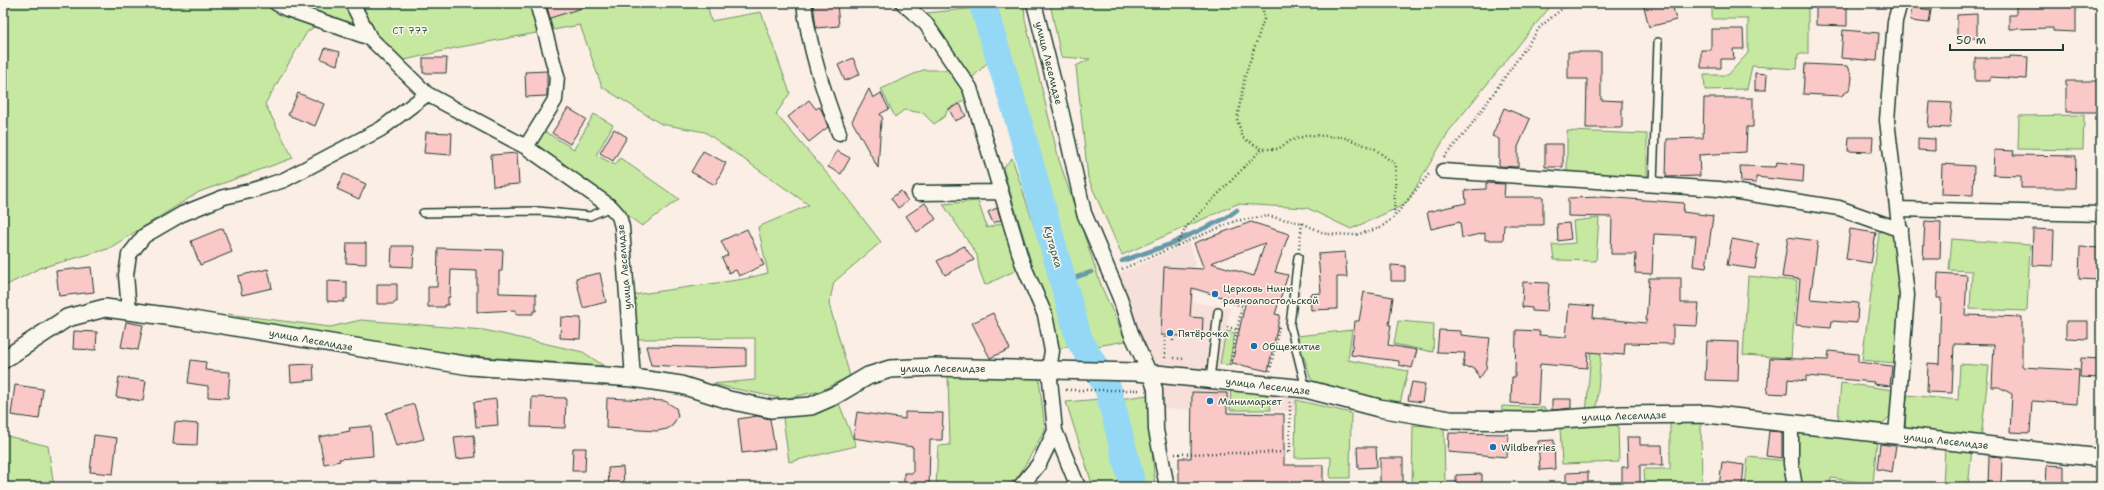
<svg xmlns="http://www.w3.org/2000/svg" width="2104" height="490" viewBox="0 0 2104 490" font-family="'Shantell Sans',sans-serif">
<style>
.built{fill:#f6e0d9}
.green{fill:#c6e8a1;stroke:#72926a}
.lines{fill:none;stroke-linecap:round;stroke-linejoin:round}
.stream{stroke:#659aa8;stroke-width:4.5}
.river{stroke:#94d8f6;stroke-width:27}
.building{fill:#f9c8c7;stroke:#1f3d34;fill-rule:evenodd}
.service-casing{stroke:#1f3d34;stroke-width:10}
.minor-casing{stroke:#1f3d34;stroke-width:17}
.tertiary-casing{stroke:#1f3d34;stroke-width:20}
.path{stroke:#1f3d34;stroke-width:2.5;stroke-dasharray:1 3;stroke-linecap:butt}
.service{stroke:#fbf7ec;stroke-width:7}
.minor{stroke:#fbf7ec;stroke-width:14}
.tertiary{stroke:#fbf7ec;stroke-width:17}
.poi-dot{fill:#1f6fb2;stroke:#fbf7ec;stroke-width:1.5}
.labels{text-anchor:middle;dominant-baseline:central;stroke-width:3;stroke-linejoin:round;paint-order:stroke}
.park-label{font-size:10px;fill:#405f4a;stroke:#fbf7ec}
.street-label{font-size:10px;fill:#1f3d34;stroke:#fbf7ec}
.poi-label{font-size:10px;fill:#1f3d34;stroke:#fbf7ec;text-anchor:start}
.water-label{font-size:11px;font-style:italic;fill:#365c5b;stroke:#fbf7ec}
</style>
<rect width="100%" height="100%" fill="#fbeee5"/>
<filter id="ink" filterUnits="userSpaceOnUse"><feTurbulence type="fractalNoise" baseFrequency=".025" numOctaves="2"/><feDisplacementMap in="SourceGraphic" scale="8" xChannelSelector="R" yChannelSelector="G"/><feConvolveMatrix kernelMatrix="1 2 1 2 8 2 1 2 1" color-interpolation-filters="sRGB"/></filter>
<g filter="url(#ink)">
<path class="built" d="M1189,243L1195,260L1193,302L1230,308L1219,370L1296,382L1295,411L1164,409L1162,394L1114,276Z"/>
<path class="green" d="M3,3H707L711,21L761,12L790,93L776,114L837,185L881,242L834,282L829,304L850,376L820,391L784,399L712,384L755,380V338L638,339L633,295L744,279L768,273L758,227L809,205L705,132L661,124L602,87L580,25L455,48L401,61L382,42L331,15L307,32L265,104L293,158L199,192L108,249L40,268L3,287Z
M996,3H1024L1025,19L1059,160L1102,288L1126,341L1091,347L1085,331Z
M1050,3H1553L1449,131L1406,204L1351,229L1307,208L1237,204L1122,255L1088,178L1076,66L1090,59L1061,57Z
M1712,3H1808V54H1798L1797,69L1752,66L1747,89L1705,90L1704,75H1728L1748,53V19H1712Z
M977,8L992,58L972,78L926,13Z
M923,70H951L969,98L948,109L945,116L934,124L923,113L904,110L895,117L881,89Z
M594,114L613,125L596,155L615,165L620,158L679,199L642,226L530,146L542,130L574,149Z
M2084,115L2083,150L2018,149L2019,116Z
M1567,131L1647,134V178L1567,174Z
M1012,158L1073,345L1057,349L1003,168Z
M978,201L987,228L1007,221L1021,268L985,285L979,269L977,255L943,204Z
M1599,218L1596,261L1554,260L1552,245L1575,243L1573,221Z
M1880,226L1895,231L1900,296L1895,363L1862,360Z
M1952,239L2030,245L2027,311L1970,309L1972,271L1949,270Z
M1748,276L1797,281L1791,358L1743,355Z
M228,314L330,327L361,320L484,330L583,352L604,366L471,356L226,321Z
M1398,321L1434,324L1433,352L1394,344Z
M1593,326H1603L1596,415H1586Z
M1352,330L1348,360L1408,371L1400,403L1313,385L1297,336Z
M1226,331L1235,333L1229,365L1220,364Z
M1960,364L1989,366L1981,439L1905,430L1907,395L1958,400Z
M948,376L1039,378L1045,430L1017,479L1002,487H936L938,446L950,445Z
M1841,383L1894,390L1892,414L1882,424L1838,420Z
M1231,388L1266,391L1271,410H1230Z
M1148,395L1155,487H1141L1119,399Z
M1100,399L1109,442L1124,487H1093L1066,402Z
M1296,400L1351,413L1350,478H1330L1331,457L1295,458Z
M838,401L856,446L789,462L782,411Z
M1502,406L1545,408L1546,418L1501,417Z
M1701,422L1702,487H1645L1644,469H1670V423Z
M1413,425L1444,427L1445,487H1412Z
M1618,425L1619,462L1562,464L1560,427Z
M1796,429L1877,439L1873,484L1831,478L1830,487H1797Z
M3,435L48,446L54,487H3Z
M1945,446L1972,449L1968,487H1943Z
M1748,457L1789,461L1792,487H1745Z"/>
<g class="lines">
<path class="stream" d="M1122,261L1168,245L1226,218L1237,210
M1063,282L1091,272"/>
<path class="river" d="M982,3L1016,112L1079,339L1108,389L1133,487"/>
</g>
<path class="building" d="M546,3H588V6L550,18Z
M813,3H837L839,26L816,28Z
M1643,3H1672L1676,20L1649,27Z
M2016,3H2076V32L2053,31V28L2009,29V15H2016Z
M1816,4H1847V26L1816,25Z
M1912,7L1931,10L1929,23L1910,21Z
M1977,14V38H1957V15Z
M1711,29H1743L1744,49H1733L1734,59H1721V68H1701V50H1711Z
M1843,30L1879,33L1877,61L1841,58Z
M325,48L340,52L337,65L321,59Z
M1568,52H1601V100L1622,101V128H1586L1587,79H1568Z
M2010,56L2028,57L2027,79L1990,77V81H1975V58H2010Z
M423,58H447L446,73H423Z
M853,58L860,74L845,81L838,65Z
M1805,64L1848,66L1852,77L1851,86L1848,91L1841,96L1803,94Z
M547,71V96L526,97L525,72Z
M1755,73L1767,74L1766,90H1755Z
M2066,81H2101V112H2066Z
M869,89L873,98L881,93L889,109L880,114L883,119L881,121L878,168L852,121Z
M298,93L324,104L315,126L288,115Z
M1704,98H1753V127H1747L1746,152L1699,155L1700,176L1666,177L1667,139L1703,138Z
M809,100L816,109L819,107L822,111L828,127L809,142L788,117Z
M1930,102L1952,103L1950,128L1928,127Z
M960,104L966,116L955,121L949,109Z
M568,108L586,119L570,144L552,133Z
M1504,108L1530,119L1518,147V167L1499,166V139L1492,136Z
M614,129L627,137L613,161L600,153Z
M426,132L452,133L451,155L424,153Z
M1849,137H1873L1872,152L1848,151Z
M1918,138L1935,139V151L1918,150Z
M1545,144H1563V167H1545Z
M1994,150L2014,151L2013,155L2076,156L2075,188H2021V176L1993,175Z
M703,151L726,163L715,185L691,172Z
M837,151L850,158L841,174L828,167Z
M517,153L519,184L493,186L491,155Z
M1777,162L1804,165L1803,182L1756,177V183L1741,182L1740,166L1776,167Z
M1942,164L1974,166L1973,195L1941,194Z
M344,174L366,184L359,199L337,189Z
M1486,183L1505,184L1504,197H1543V225H1504L1503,240H1485V233L1462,238L1460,222L1431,229L1427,212L1466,203L1465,190L1486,189Z
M901,191L908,201L898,208L891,198Z
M1603,197L1684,203L1683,212L1713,216L1706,268L1693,266L1696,236L1654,234L1652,274L1635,273L1636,254H1611L1612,217L1568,216V198Z
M925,203L936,219L917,232L906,216Z
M997,208L1001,220L993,223L988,212Z
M1925,221L1941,222L1940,259H1923Z
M1251,222L1289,234L1275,272L1288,275L1275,314L1280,315L1268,371L1232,363L1245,304L1192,288L1190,317L1203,318L1202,337L1161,335L1164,267L1204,269L1194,243ZM1265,243L1254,276L1211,263Z
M1569,223L1571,239L1558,241L1557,224Z
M223,228L232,252L200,265L191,241Z
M747,229L764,265L739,276L736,270L729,273L722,258L728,255L721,241Z
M1850,229L1876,233L1871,263L1846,259Z
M2033,229L2054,230L2053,266L2032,265Z
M1788,237L1818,241L1810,299L1858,303L1857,323L1832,321L1831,328L1796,325L1800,279L1782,277Z
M1732,239L1759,244L1755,269L1727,265Z
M347,243H366V264L346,263Z
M392,246H414L413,267L391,266Z
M964,246L974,260L945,275L937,261Z
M2080,247L2101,248V280L2079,279Z
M438,248L503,250L502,271H499V293L536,294V311H533V314H516V310L477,312V271L451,270L450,297H448V305H445V307H428V287H437Z
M1345,252L1347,277H1337V309L1311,310L1310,294L1321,293L1318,254Z
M1391,265L1405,266V281H1391Z
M91,267L94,292L59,296L56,271Z
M268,269L272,288L242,295L238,276Z
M600,273L606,302L583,308L576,278Z
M1938,273L1967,275L1965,315L2022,317V367L2079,370L2077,404L2032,401L2030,433L2010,432L2012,394L1999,387H1992L1994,345L1954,344L1952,393L1927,392L1928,363L1939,364L1941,298H1937Z
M1649,278H1681V303H1699L1697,326L1673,325V344L1625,343L1624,355L1588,352L1587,368L1540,364L1538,405L1511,403L1512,377H1515L1516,330L1540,331L1539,335L1566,337L1569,304L1594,306L1593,318L1646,323Z
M327,281L347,282V299H344V302L327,301Z
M1523,282L1549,283L1547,312L1532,311V308L1522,307Z
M377,284H397V302H394V304H377Z
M1364,292L1393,297L1389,325H1391L1388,345L1417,350L1412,368L1399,365V361L1351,355L1355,321H1359Z
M993,313L1010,349L990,358L972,323Z
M561,317L581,318L580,339L560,338Z
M2066,321H2088V339L2066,338Z
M126,322L143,325L138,350L121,347Z
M1439,330L1461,331V335L1490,338L1486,369L1479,379L1475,368L1463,367L1465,353L1437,352Z
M74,331L97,332L96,350L73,349Z
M1707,341L1739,342L1738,381L1705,380Z
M646,346L746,348V366L701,368L651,365Z
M1829,351L1858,354V362L1892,366L1890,386L1873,384L1874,382L1806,376V381L1788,379L1787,394L1767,393L1770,358L1828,360Z
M2081,358L2101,359V378L2080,377Z
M191,360L206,362L205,370L230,372L228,398L208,397V386L188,383Z
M313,364L314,380L291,382L290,365Z
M119,377L146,381L143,401L116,397Z
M1412,382L1425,384L1422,402L1408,400Z
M15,385L43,389L39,419L11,415Z
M1192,392L1227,393V413L1284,414V465H1323V487H1179V458H1191Z
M532,397L566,398L565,428L531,427Z
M607,398L665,401L676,408L678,416L672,426L667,429L657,431L606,428Z
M496,399L498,425L476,427L474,402Z
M1552,399H1571V408L1552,410Z
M414,404L424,439L396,446L386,413Z
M857,412L905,419V412L943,413L942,440H930L929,487H904V473H913V447L853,438Z
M757,416L770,419L775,449L742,453L738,419Z
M175,422L198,424L197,445L173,444Z
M371,426L373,456L339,459L340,461L324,464L319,437L350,431L349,428Z
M1769,431L1782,432V458L1766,456Z
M1449,433L1508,434L1507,457L1448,452Z
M94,435L117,438L113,474L90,472Z
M474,435L476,457L457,459L454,437Z
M1627,437H1640V445H1662L1663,465H1640V487H1629V484H1622V467H1628Z
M1554,440L1555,469L1540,470L1538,441Z
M1880,444L1896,446L1892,472L1877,469Z
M1357,447H1376L1377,467L1358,468Z
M573,448H586L585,471H572Z
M1989,456L2002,457L2001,485H1988Z
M1380,458H1403V484H1380Z
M1722,462L1744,465L1742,487H1719Z
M2047,465L2064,466V487H2046Z
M623,467L624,486L609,487L608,468Z
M1588,472V487H1566V473Z
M1482,474V487H1456V475Z"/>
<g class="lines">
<defs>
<path id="service" d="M1653,184L1658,42
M423,213L538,211L590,216L611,207
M1298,257L1290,325L1306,389
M1210,379L1218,312"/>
<path id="minor" d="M276,3L287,9L370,38
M352,3L370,38L427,94L526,147L611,207L619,216L622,227L633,378
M804,3C809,48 823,90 839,133
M903,3L926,24L970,88L1022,262L1045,315L1052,351L1049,369L1055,431L1078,487
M1034,3L1062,114L1084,213L1120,298L1131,333L1149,372L1155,389L1156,430L1167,487
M526,147L555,100L557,76L537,3
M1443,171L1719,189L1839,208L1901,230
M919,193L1001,192
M1898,209L2101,214
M129,310L126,275L129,255L144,236L182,214L224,197L250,191L284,180L381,129L427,94
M1791,423V464L1795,487
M1896,435L1907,295L1887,120L1895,21L1900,3
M1020,487L1039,464L1055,431"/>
<path id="tertiary" d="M3,360L67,318L105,308L181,318L470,366L633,378L681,385L729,400L771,409L811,406L834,396L868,376L890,369L934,367L1136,372L1306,389L1379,408L1450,420L1533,421L1621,415L1707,414L2101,458"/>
</defs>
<use href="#service" class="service-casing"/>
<use href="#minor" class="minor-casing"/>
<use href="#tertiary" class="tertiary-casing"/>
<path class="path" d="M1262,3L1264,19L1245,76L1237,119L1243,138L1262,149H1278L1290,141L1308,135L1343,137L1375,149L1396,165L1394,217
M1349,3H1354
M1444,157L1467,131L1540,27L1569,3
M1176,246L1187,226L1262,149
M1299,248L1302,223
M1122,269L1235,221L1267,216L1302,223L1326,234L1355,235L1380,228L1394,217L1429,174
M1222,299L1242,306L1230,366
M1227,327L1239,330
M1173,336V343
M1165,358V336H1173
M1174,358L1184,359
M1270,371L1279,327
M1066,390H1141
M1175,454L1290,452V402"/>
<use href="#service" class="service"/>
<use href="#minor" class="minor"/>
<use href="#tertiary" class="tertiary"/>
</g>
</g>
<g class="poi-dot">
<circle cx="1215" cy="294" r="4"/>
<circle cx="1170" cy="333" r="4"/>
<circle cx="1254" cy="346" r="4"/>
<circle cx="1210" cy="401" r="4"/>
<circle cx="1493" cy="447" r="4"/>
</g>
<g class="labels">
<g class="park-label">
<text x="410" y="30">СТ 777</text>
</g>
<g class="street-label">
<text transform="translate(1049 63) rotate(76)">улица Леселидзе</text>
<text transform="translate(624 267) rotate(-95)">улица Леселидзе</text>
<text transform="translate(311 340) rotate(10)">улица Леселидзе</text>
<text x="943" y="368">улица Леселидзе</text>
<text transform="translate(1268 386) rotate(7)">улица Леселидзе</text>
<text transform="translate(1624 416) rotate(-2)">улица Леселидзе</text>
<text transform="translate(1946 441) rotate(6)">улица Леселидзе</text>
</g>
<g class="poi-label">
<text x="1223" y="288">Церковь Нины<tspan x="1223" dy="12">равноапостольской</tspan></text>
<text x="1178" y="333">Пятёрочка</text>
<text x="1262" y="346">Общежитие</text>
<text x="1218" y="401">Минимаркет</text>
<text x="1501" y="447">Wildberries</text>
</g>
<g class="water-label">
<text transform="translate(1053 247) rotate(74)">Кутарка</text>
</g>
</g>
<rect width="2104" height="490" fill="none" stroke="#fbf7ec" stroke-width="16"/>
<rect x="8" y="8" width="2088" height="474" fill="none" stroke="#1f3d34" stroke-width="1.5" filter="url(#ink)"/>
<path d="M1950 44v6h113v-6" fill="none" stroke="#1f3d34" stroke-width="2"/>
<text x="1956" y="44" font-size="12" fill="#1f3d34" stroke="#fbf7ec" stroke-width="3" paint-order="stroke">50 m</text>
</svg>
